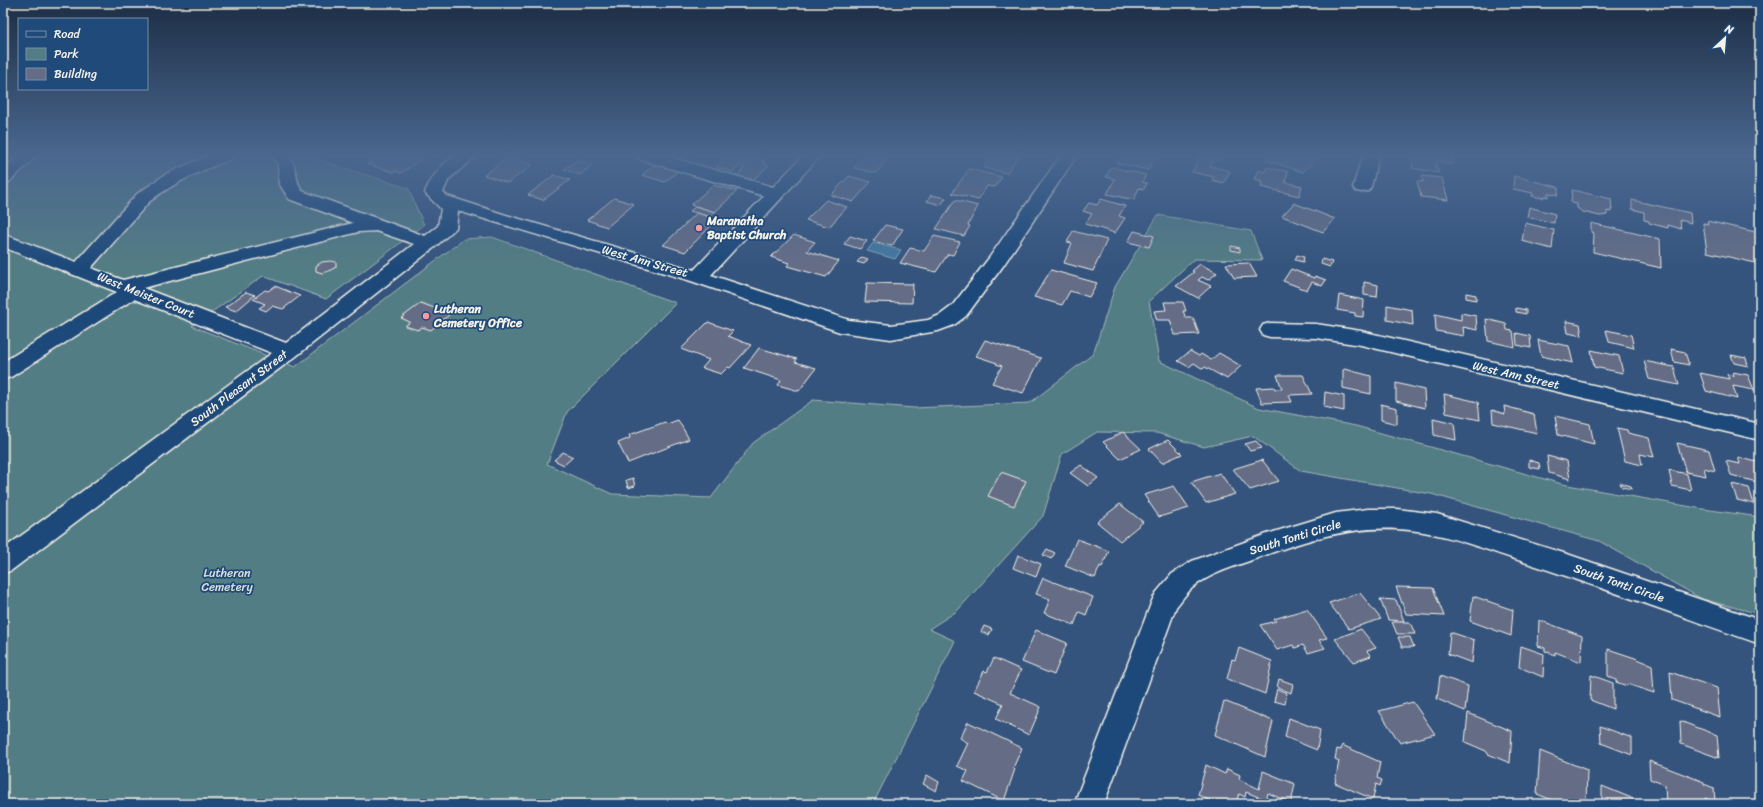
<svg xmlns="http://www.w3.org/2000/svg" width="1763" height="807" viewBox="0 0 1763 807" font-family="Sriracha,sans-serif">
<style>
.green{fill:#537d84;stroke:#a4b7b6}
.water{fill:#4378a0;stroke:#8aa8bd}
.building{fill:#656d86;stroke:#f4f1e8}
.lines{fill:none;stroke-linecap:round;stroke-linejoin:round}
.minor-casing{stroke:#f4f1e8;stroke-width:3}
.minor{fill:#1f4a7a;fill-rule:evenodd}
.poi-dot{fill:#ff9aa2;stroke:#1f4a7a;stroke-width:1.5}
.labels{text-anchor:middle;dominant-baseline:central;stroke-width:3.5;stroke-linejoin:round;paint-order:stroke}
.poi-label{font-size:12px;font-weight:bold;fill:#f4f1e8;stroke:#1f4a7a;text-anchor:start}
.street-label{font-size:12px;fill:#f4f1e8;stroke:#1f4a7a}
.park-label{font-size:12px;fill:#dce0d9;stroke:#1f4a7a}
</style>
<rect width="100%" height="100%" fill="#34547e"/>
<filter id="ink" filterUnits="userSpaceOnUse"><feTurbulence type="fractalNoise" baseFrequency=".025" numOctaves="2"/><feDisplacementMap in="SourceGraphic" scale="8" xChannelSelector="R" yChannelSelector="G"/><feConvolveMatrix kernelMatrix="1 2 1 2 8 2 1 2 1" color-interpolation-filters="sRGB"/></filter>
<g filter="url(#ink)">
<path class="green" d="M3,155H303L408,188L424,225L326,299L263,276L192,326L295,367L464,239L492,237L676,303L567,412L547,464L612,494L711,498L753,443L813,400L914,408L1030,403L1093,354L1115,287L1158,215L1251,231L1262,260L1194,259L1149,301L1159,361L1259,408L1356,426L1562,484L1703,509L1760,517V614L1702,599L1599,541L1431,494L1301,471L1253,436L1204,447L1157,433L1097,432L1062,454L1043,516L957,611L929,629L955,641L873,804H3Z"/>
<path class="water" d="M873,243L901,250L895,259L867,251Z"/>
<path class="building" d="M371,155H419L417,156L423,158L401,173L395,171L393,172L367,164L373,161L366,158Z
M729,155L746,160L733,172L716,167Z
M865,155H891L876,173L854,168Z
M992,155H1019L1007,173L984,168Z
M1122,155L1128,156L1162,155L1160,159L1154,158L1148,170L1117,163Z
M1201,155H1222L1220,160L1214,159L1210,166L1230,171L1224,183L1212,180L1214,177L1192,172Z
M1271,155H1278L1285,158L1288,155L1319,156L1303,172L1266,160Z
M1414,155H1443L1453,157L1452,164L1451,165L1437,160L1436,168L1439,169L1438,173L1412,168Z
M509,157L532,165L508,183L484,175Z
M754,157L765,161L763,163L768,166L752,181L736,177L744,169L742,168Z
M577,160L592,165L580,175L564,169Z
M657,163L679,170L665,182L642,175Z
M1111,167L1146,175L1142,182L1147,183L1144,189L1139,188L1134,200L1107,194L1115,179L1106,177Z
M1267,167L1288,172L1285,182L1302,186L1299,196L1261,187L1262,181L1254,179L1258,170L1265,172Z
M969,169L1002,177L995,187L987,186L978,200L952,193Z
M554,175L570,180L543,200L528,195Z
M849,176L871,182L853,202L831,195Z
M1422,176L1442,178L1448,200L1421,197L1417,181L1423,182Z
M1514,176L1558,187V195L1548,193V197L1543,196V198L1532,196L1533,193L1513,189Z
M713,185L737,191L715,212L691,205Z
M1572,190L1611,199L1612,210L1611,209V212L1607,211V215L1600,216L1583,212L1577,208V204L1571,203Z
M931,195L946,198L941,205L927,201Z
M614,198L634,204L607,227L587,220Z
M1101,199L1125,206L1119,216L1125,218L1115,233L1085,224L1092,214L1083,211L1089,203L1097,205Z
M826,200L847,207L829,227L806,220Z
M955,200L978,206L968,225L970,226L964,236L936,229Z
M1632,200L1690,213L1691,223L1680,220L1681,229L1668,225V228L1649,223V221L1644,220V212L1632,209Z
M1294,203L1335,219L1323,232L1282,216Z
M696,206L715,212L710,217L690,211Z
M1529,207L1555,214L1554,223L1527,217Z
M697,213L718,219L685,252L663,245Z
M1707,221L1760,233V264L1707,252L1703,223L1708,224Z
M1525,223L1554,230L1552,249L1522,241Z
M1591,223L1660,239L1661,268L1593,252L1594,233L1591,232Z
M885,225L903,229L892,246L873,241Z
M1073,231L1107,240L1093,271L1064,263L1072,243L1067,242Z
M1134,231L1154,236L1149,247L1128,242Z
M794,235L815,242L807,251L839,261L826,277L787,266L789,263L771,257Z
M850,236L867,241L860,249L844,244Z
M934,236L960,242L953,255L948,254L936,272L900,263L910,248L924,251Z
M1231,246L1240,248V252L1231,250Z
M1297,255L1304,257L1303,262L1295,260Z
M862,257L868,259L864,264L857,262Z
M1322,259L1332,262L1330,267L1321,264Z
M330,261L336,262V267L329,271L322,273L316,271V266L322,262Z
M1249,263L1257,277L1234,278L1226,264Z
M1200,264L1217,273L1208,280L1202,277L1198,280L1211,286L1198,298L1176,286L1194,272L1192,271Z
M1291,269L1314,278L1315,276L1326,280L1322,286L1312,282L1307,290L1283,281Z
M1051,270L1097,283L1089,297L1070,291L1062,305L1034,297Z
M1364,282L1378,285L1377,297L1364,295Z
M867,283L913,284L912,303L865,302Z
M275,286L300,296L283,309L272,306L266,311L259,308L265,304L253,299L265,290L268,291Z
M246,292L255,295L236,311L225,307Z
M1466,293L1476,295V300L1466,298Z
M1339,295L1364,300L1363,317L1355,316V313L1337,310Z
M1164,302H1183L1186,311H1183L1186,318H1193L1199,334L1175,335L1170,320H1157L1154,311L1166,310Z
M421,303L450,314L431,330L422,327L418,330L405,326L410,322L401,318Z
M1387,305L1412,310L1413,325L1387,320Z
M1516,308L1526,310V314L1516,312Z
M1461,313L1476,316L1477,330L1463,327L1464,336L1436,331L1435,314L1461,320Z
M1486,319L1506,324L1507,330L1513,331L1515,347L1488,341Z
M1566,321L1580,324L1582,336L1568,333Z
M708,322L733,331L728,336L751,345L730,368L728,367L721,374L702,368L709,360L681,349Z
M1606,330L1631,335L1634,348L1609,342Z
M1516,333L1530,336L1531,348L1517,345Z
M985,340L1041,358L1023,393L992,383L1002,366L996,364L997,363L976,356Z
M1538,340L1569,346L1573,363L1541,356Z
M759,348L797,359L795,362L816,368L799,391L778,385L781,380L744,368Z
M1671,349L1685,352L1689,365L1674,362Z
M1591,350L1619,356L1623,373L1594,367Z
M1190,351L1199,356L1201,354L1211,360L1219,353L1241,366L1227,379L1205,367L1203,369L1194,363L1189,367L1178,361Z
M1731,355L1746,358L1748,366L1734,363Z
M1644,361L1674,367L1679,385L1649,379Z
M1345,369L1371,376V394L1343,388V370Z
M1733,372L1748,375L1754,390L1733,386L1737,399L1706,391L1700,373L1729,379L1727,374L1734,376Z
M1277,375H1303L1312,394L1289,395L1292,402H1290L1262,403L1256,388L1274,387L1275,389H1282Z
M1396,383L1424,390L1425,408L1396,401Z
M1325,392L1344,396V411L1324,407Z
M1444,394L1478,402L1480,420L1446,413Z
M1381,404L1397,408V424L1381,420Z
M1504,406L1534,414L1537,433L1493,423L1492,410L1505,414Z
M1555,416L1590,424L1594,444L1558,435Z
M1433,418L1454,423L1456,440L1434,435Z
M678,420L689,439L628,463L618,443L630,438L629,435L665,422L667,424Z
M1617,428L1627,430L1628,433L1649,438L1654,457L1640,454L1642,465L1625,461Z
M1123,432L1141,449L1120,459L1103,442Z
M1168,440L1182,454L1162,463L1149,449Z
M1256,441L1262,448L1250,451L1245,444Z
M1677,443L1709,450L1715,471L1704,468L1706,476L1686,472Z
M563,452L573,457L564,465L554,460Z
M1547,456L1567,461L1570,479L1549,473Z
M1738,457L1760,463V483L1731,475L1726,461L1740,464Z
M1262,460L1279,481L1250,490L1233,469Z
M1529,460L1539,463L1540,469L1529,467Z
M1081,465L1098,478L1088,486L1070,473Z
M1669,470L1687,474L1691,490L1672,486Z
M1001,472L1026,481L1014,506L988,496Z
M1220,473L1235,494L1206,503L1191,482Z
M633,478L635,486L628,488L626,480Z
M1620,483L1631,486L1632,489L1622,487Z
M1732,484L1749,488L1754,504L1737,500Z
M1174,486L1189,508L1159,517L1144,495Z
M1120,504L1143,522L1120,541L1097,522Z
M1077,539L1109,551L1102,567L1100,566L1095,578L1065,566Z
M1047,549L1055,553L1051,559L1043,555Z
M1018,555L1041,564L1036,577L1013,568Z
M1043,578L1093,597L1086,615L1079,612L1074,625L1044,613L1050,599L1036,594Z
M1396,587L1433,588L1444,616L1406,614Z
M1360,593L1381,619L1349,629L1329,603Z
M1473,596L1513,610L1511,636L1470,621Z
M1380,599L1396,600L1404,621L1388,620Z
M1307,609L1327,638L1319,640L1325,648L1308,653L1303,645L1295,648L1293,645L1277,650L1260,625L1276,621L1274,619Z
M1539,620L1582,636L1581,662L1555,652V655L1545,651V648L1538,646Z
M1392,622H1410L1415,634H1397Z
M984,626L992,629L989,635L981,632Z
M1361,629L1376,648L1367,651L1371,656L1354,662L1335,639Z
M1036,630L1067,643L1054,675L1022,662Z
M1450,632L1474,640L1472,663L1448,654Z
M1398,637H1410L1414,647H1402Z
M1521,646L1544,654L1543,677L1519,667Z
M1239,648L1272,661L1265,694L1227,679L1232,659L1235,660Z
M1608,649L1635,658L1652,665L1654,693L1627,684V686L1616,682V680L1608,676Z
M994,658L1021,670L1010,693L1041,707L1029,735L996,719L1003,704L974,691L984,671L987,672Z
M1670,672L1717,688L1720,717L1672,700Z
M1591,675L1613,683V709L1590,700Z
M1440,676L1468,686L1465,711L1437,699Z
M1279,679L1293,684L1291,693L1277,687Z
M1277,689L1287,693L1285,704L1274,701Z
M1224,701L1273,721L1265,757L1215,735Z
M1413,702L1435,734L1400,743L1379,711Z
M1468,713L1512,731L1510,763L1488,754L1486,751L1465,742Z
M1289,718L1320,730L1317,750L1285,737Z
M1680,721L1717,735L1719,758L1681,744Z
M968,722L1022,748L1013,768L1015,769L1004,801L963,781L968,771L957,766L968,743L960,738Z
M1600,726L1632,738V755L1601,743Z
M1342,745L1380,762L1377,778L1382,780L1380,786L1376,784L1373,799L1335,783L1339,761L1335,759L1337,749L1341,750Z
M1540,751L1587,770L1586,804H1557V802L1537,794Z
M1649,761L1704,782V784L1714,788L1715,802L1705,798L1706,804H1666L1665,785L1650,779Z
M1206,765L1225,774L1227,769L1240,775L1239,779L1259,789L1263,771L1295,784L1291,803L1268,793L1266,800L1246,792L1245,797L1239,794L1236,804H1217L1198,795Z
M927,775L939,782L936,791L923,784Z
M1602,786L1634,799V804H1602Z"/>
<g class="lines">
<defs>
<path id="minor" d="M20,155H38L9,182L3,183V169Z
M210,155H233L231,159C202,170 174,182 149,202L91,268L123,280L353,223L289,199L279,183L278,164L271,155H288C298,168 294,178 302,191L425,236L438,226L441,209L425,193C429,180 445,159 458,155C463,153 472,155 477,155L449,179L443,192L447,196L506,215L694,270L764,196L639,159L637,155H663L773,187L804,155H821L711,275L849,320L891,325L928,320L940,315L952,306L989,258L1061,155H1077L1003,266L966,316L954,325L938,331L891,339L840,332L691,281L458,211L456,228L435,247L295,357L12,570L3,574V549L272,353L134,299L11,377L3,379V362L117,292L3,247V234L76,262L137,194L166,174ZM376,231L414,244L286,343L143,288L358,232Z
M1363,155H1379L1371,187L1368,191L1362,192L1356,191L1353,187Z
M1270,323L1316,324L1361,331L1760,424V440L1361,345L1316,338L1270,337L1263,335L1260,330L1263,325Z
M1368,509H1397L1437,514L1570,555L1760,620V644C1680,616 1601,587 1521,561C1480,548 1440,531 1397,529C1350,526 1304,541 1260,557C1237,566 1208,573 1190,590C1185,595 1180,602 1176,607L1104,804H1074L1152,601L1156,593L1172,574L1192,561L1267,534L1336,513Z"/>
</defs>
<use href="#minor" class="minor-casing"/>
<use href="#minor" class="minor"/>
</g>
</g>
<linearGradient id="sky" x2="0" y2="1"><stop stop-color="#1d2e45"/><stop offset="0.58" stop-color="#4a678f"/><stop offset="1" stop-color="#4a678f" stop-opacity="0"/></linearGradient>
<rect width="1763" height="268" fill="url(#sky)"/>
<g class="poi-dot">
<circle cx="699" cy="228" r="4"/>
<circle cx="426" cy="316" r="4"/>
</g>
<g class="labels">
<g class="poi-label">
<text x="707" y="221">Maranatha<tspan x="707" dy="14">Baptist Church</tspan></text>
<text x="434" y="309">Lutheran<tspan x="434" dy="14">Cemetery Office</tspan></text>
</g>
<g class="street-label">
<text transform="translate(645 261) rotate(16)">West Ann Street</text>
<text transform="translate(146 295) rotate(22)">West Meister Court</text>
<text transform="translate(1516 375) rotate(13)">West Ann Street</text>
<text transform="translate(239 388) rotate(-37)">South Pleasant Street</text>
<text transform="translate(1295 537) rotate(-17)">South Tonti Circle</text>
<text transform="translate(1619 583) rotate(19)">South Tonti Circle</text>
</g>
<g class="park-label">
<text x="227" y="573">Lutheran<tspan x="227" dy="14">Cemetery</tspan></text>
</g>
</g>
<rect width="1763" height="807" fill="none" stroke="#1f4a7a" stroke-width="16"/>
<rect x="8" y="8" width="1747" height="791" fill="none" stroke="#f4f1e8" stroke-width="1.5" filter="url(#ink)"/>
<rect x="18" y="18" width="130" height="72" fill="#1f4a7a" stroke="#748da6"/>
<rect x="26" y="31" width="20" height="6" fill="#1f4a7a" stroke="#748da6"/>
<text x="54" y="38" font-size="12" fill="#f4f1e8">Road</text>
<rect x="26" y="48" width="20" height="12" fill="#537d84" stroke="#748da6"/>
<text x="54" y="58" font-size="12" fill="#f4f1e8">Park</text>
<rect x="26" y="68" width="20" height="12" fill="#656d86" stroke="#748da6"/>
<text x="54" y="78" font-size="12" fill="#f4f1e8">Building</text>
<g transform="translate(1725 38) rotate(26)" stroke="#1f4a7a" stroke-width="3" paint-order="stroke">
<path d="M0-3L7 15L0 10L-7 15Z" fill="#f4f1e8"/>
<text y="-6" font-size="11" font-weight="bold" text-anchor="middle" fill="#f4f1e8">N</text>
</g>
</svg>
